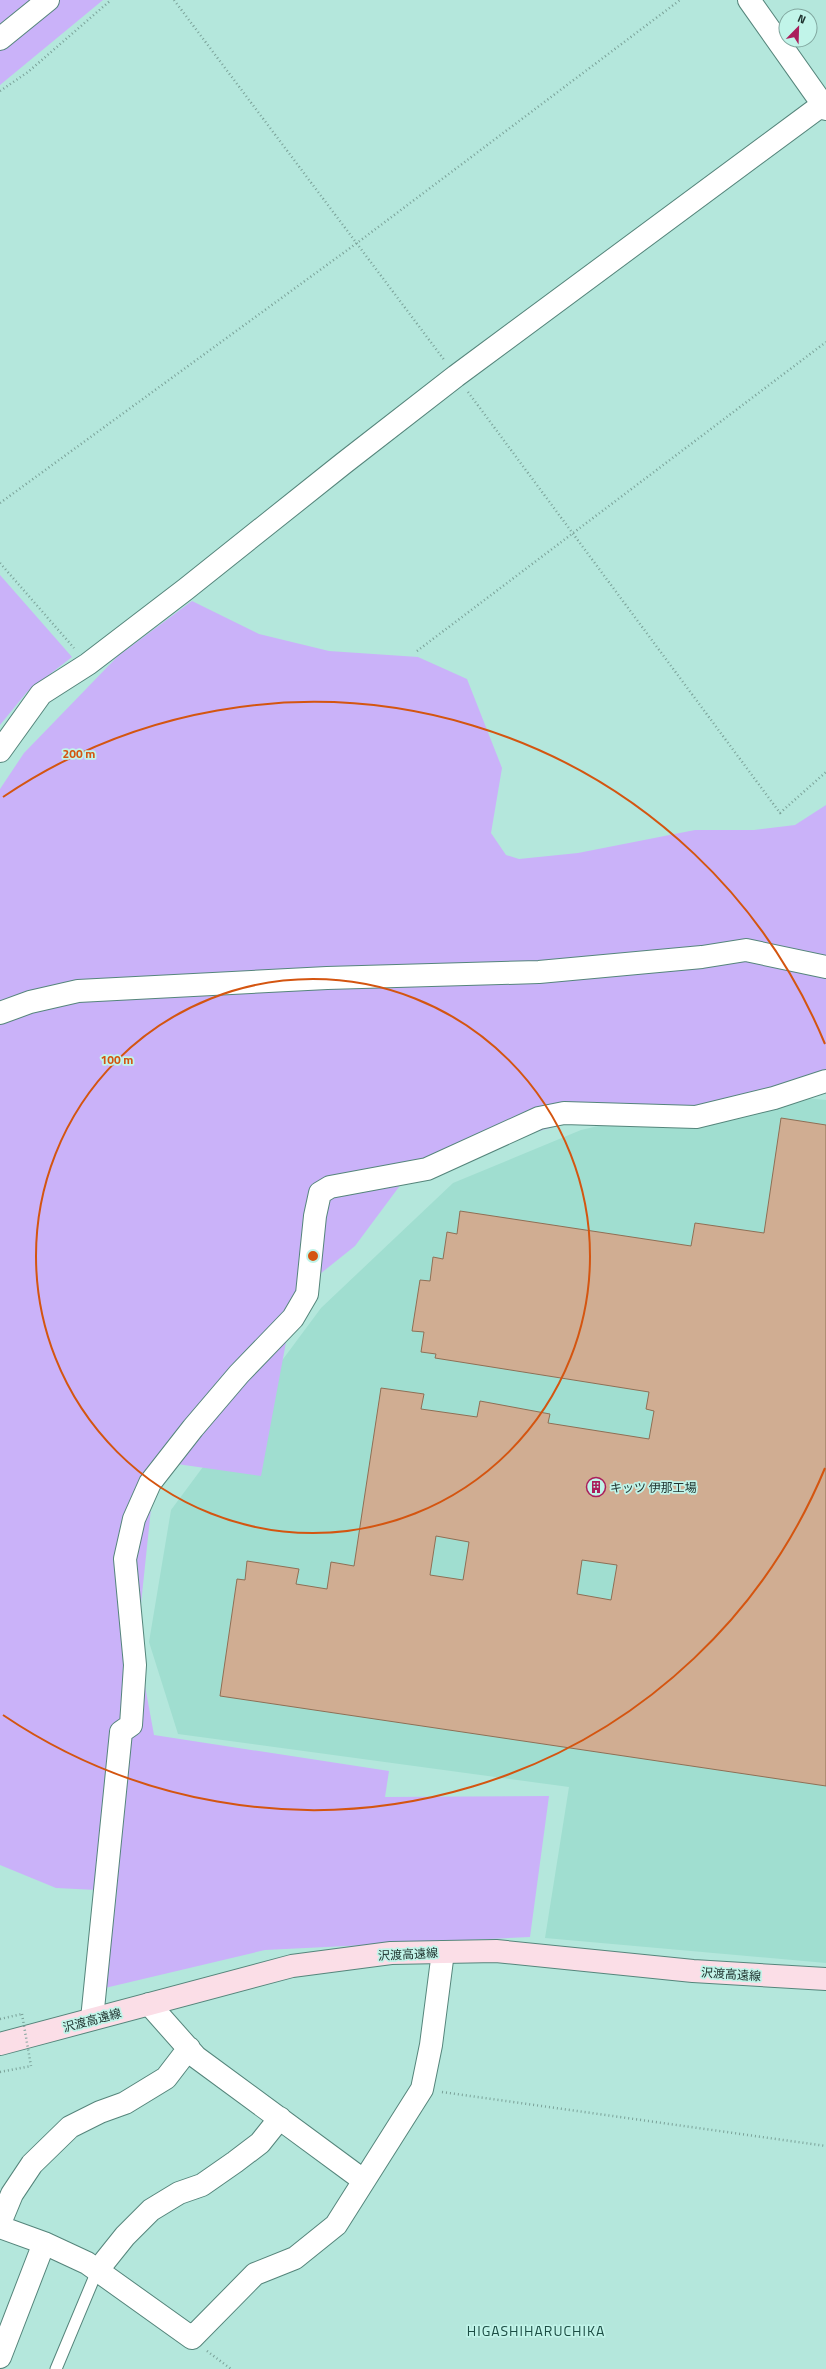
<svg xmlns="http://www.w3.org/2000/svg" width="826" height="2369" viewBox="0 0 826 2369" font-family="'Titillium Web','Noto Sans JP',sans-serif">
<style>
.built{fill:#a0ded0}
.green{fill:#cab2f9}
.building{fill:#d0ad92;stroke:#8f6f55;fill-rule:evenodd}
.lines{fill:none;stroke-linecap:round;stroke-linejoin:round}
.lane-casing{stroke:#55857b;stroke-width:13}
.street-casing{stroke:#55857b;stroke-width:24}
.secondary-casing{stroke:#55857b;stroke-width:24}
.path{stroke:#7aa198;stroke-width:2.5;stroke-dasharray:1 3;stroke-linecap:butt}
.lane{stroke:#fff;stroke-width:11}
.street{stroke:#fff;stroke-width:22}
.secondary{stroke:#fbdee7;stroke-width:22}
.path-bridge{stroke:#7aa198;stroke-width:2.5;stroke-dasharray:1 3;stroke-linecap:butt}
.ring{fill:none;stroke:#d45510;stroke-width:2}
.labels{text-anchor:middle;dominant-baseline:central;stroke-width:3.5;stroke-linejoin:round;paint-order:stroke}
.poi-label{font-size:12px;fill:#203430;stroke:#c1f4e9;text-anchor:start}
.street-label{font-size:12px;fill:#203430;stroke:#c1f4e9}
.quarter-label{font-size:14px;letter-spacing:1px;fill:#1c4d44;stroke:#c1f4e9}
.centre{fill:#d45510;stroke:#c1f4e9;stroke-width:2}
.ring-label{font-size:12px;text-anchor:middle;font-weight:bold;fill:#d45510;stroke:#c1f4e9;stroke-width:3.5;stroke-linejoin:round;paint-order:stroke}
</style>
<rect width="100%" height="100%" fill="#b4e7dc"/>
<path class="built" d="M744,1092L826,1100V1963L545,1938L569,1787L178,1734L149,1642L171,1510L321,1308L453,1183L581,1130Z"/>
<path class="green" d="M0,0H103L0,85Z
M0,575L72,657L27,692L0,725Z
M192,601L259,634L329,651L418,657L467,679L502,768L491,833L506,855L519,859L578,853L695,830H754L795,825L826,805V1073L703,1109H621L416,1164L355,1246L295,1294L261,1476L156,1461L137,1642L154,1735L389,1771L385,1797L549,1796L530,1937L265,1950L105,1988L117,1891L56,1888L0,1865V789L24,753L118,656Z"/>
<path class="building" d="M781,1118L826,1125V1786L220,1696L237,1579L245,1580L247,1561L299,1569L296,1584L327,1589L331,1562L354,1566L381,1388L424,1394L421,1409L477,1417L480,1401L550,1414L548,1423L649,1439L654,1411L646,1409L649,1392L435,1358L436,1354L421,1352L424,1332L412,1331L420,1280L430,1281L433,1257L443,1259L447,1232L457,1234L460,1211L691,1246L695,1223L764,1233ZM436,1536L469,1542L463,1580L430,1575ZM582,1560L617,1565L611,1600L577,1594Z"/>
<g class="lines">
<defs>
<path id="lane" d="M56,2369L97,2271"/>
<path id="street" d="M749,0L826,109
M0,39L48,0
M0,751L41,694L88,664L186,589L344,463L456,376L826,102
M0,1013L30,1002L78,991L327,978L539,972L702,957L746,950L826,967
M149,2004L196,2057L363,2180
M92,2019L121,1732L131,1725L135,1665L125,1559L134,1519L150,1483L193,1428L239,1374L293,1318L307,1294L315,1216L320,1193L330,1187L427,1169L539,1118L564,1113L696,1117L774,1098L826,1081
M0,2223L12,2194L32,2164L70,2127L100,2112L125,2103L166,2078L189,2048
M0,2227L44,2243L87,2263L192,2338L255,2274L295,2258L336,2225L422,2089L431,2045L443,1952
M97,2271L125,2236L151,2210L179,2193L202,2185L235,2162L260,2143L280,2118
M0,2357L44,2243"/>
<path id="secondary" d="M0,2044L292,1966L391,1953L496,1951L693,1971L826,1979"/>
</defs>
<use href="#lane" class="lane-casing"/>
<use href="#street" class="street-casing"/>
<use href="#secondary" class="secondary-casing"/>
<path class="path" d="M174,0L445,361
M0,91L28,72L111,0
M468,392L780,813L826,772
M0,503L357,243L680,0
M0,563L74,648
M417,651L826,342
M0,2019L22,2014
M0,2072L31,2066
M442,2092L826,2146
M207,2351L231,2369"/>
<use href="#lane" class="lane"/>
<use href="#street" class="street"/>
<use href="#secondary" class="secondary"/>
<path class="path-bridge" d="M22,2014L31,2066"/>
</g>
<g class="ring">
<circle cx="313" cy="1256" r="277"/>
<path d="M825 1468A554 554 0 0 1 3 1715M3 797A554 554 0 0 1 825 1044"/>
</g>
<defs>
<symbol id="building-ring" viewBox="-11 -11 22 22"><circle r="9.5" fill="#c1f4e9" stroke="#aa1d5c" stroke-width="1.5"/><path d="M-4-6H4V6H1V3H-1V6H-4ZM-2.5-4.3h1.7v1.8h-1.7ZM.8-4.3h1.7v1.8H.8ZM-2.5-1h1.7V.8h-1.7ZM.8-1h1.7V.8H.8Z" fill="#aa1d5c"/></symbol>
</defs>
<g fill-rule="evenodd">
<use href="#building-ring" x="585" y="1476" width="22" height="22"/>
</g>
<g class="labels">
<g class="poi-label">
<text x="610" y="1487">キッツ 伊那工場</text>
</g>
<g class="street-label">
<text transform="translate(408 1954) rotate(-3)">沢渡高遠線</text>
<text transform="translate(731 1974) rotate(4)">沢渡高遠線</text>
<text transform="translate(92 2020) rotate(-15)">沢渡高遠線</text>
</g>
<g class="quarter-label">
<text x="536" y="2330">HIGASHIHARUCHIKA</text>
</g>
</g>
<circle cx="313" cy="1256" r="6" class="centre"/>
<g class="ring-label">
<text x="79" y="758">200 m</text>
<text x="117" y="1064">100 m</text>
</g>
<g transform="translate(798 28) rotate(23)"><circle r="19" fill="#c1f4e9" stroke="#81a79f"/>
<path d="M0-3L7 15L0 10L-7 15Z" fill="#aa1d5c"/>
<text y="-6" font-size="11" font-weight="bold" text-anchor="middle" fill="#203430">N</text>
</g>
</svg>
